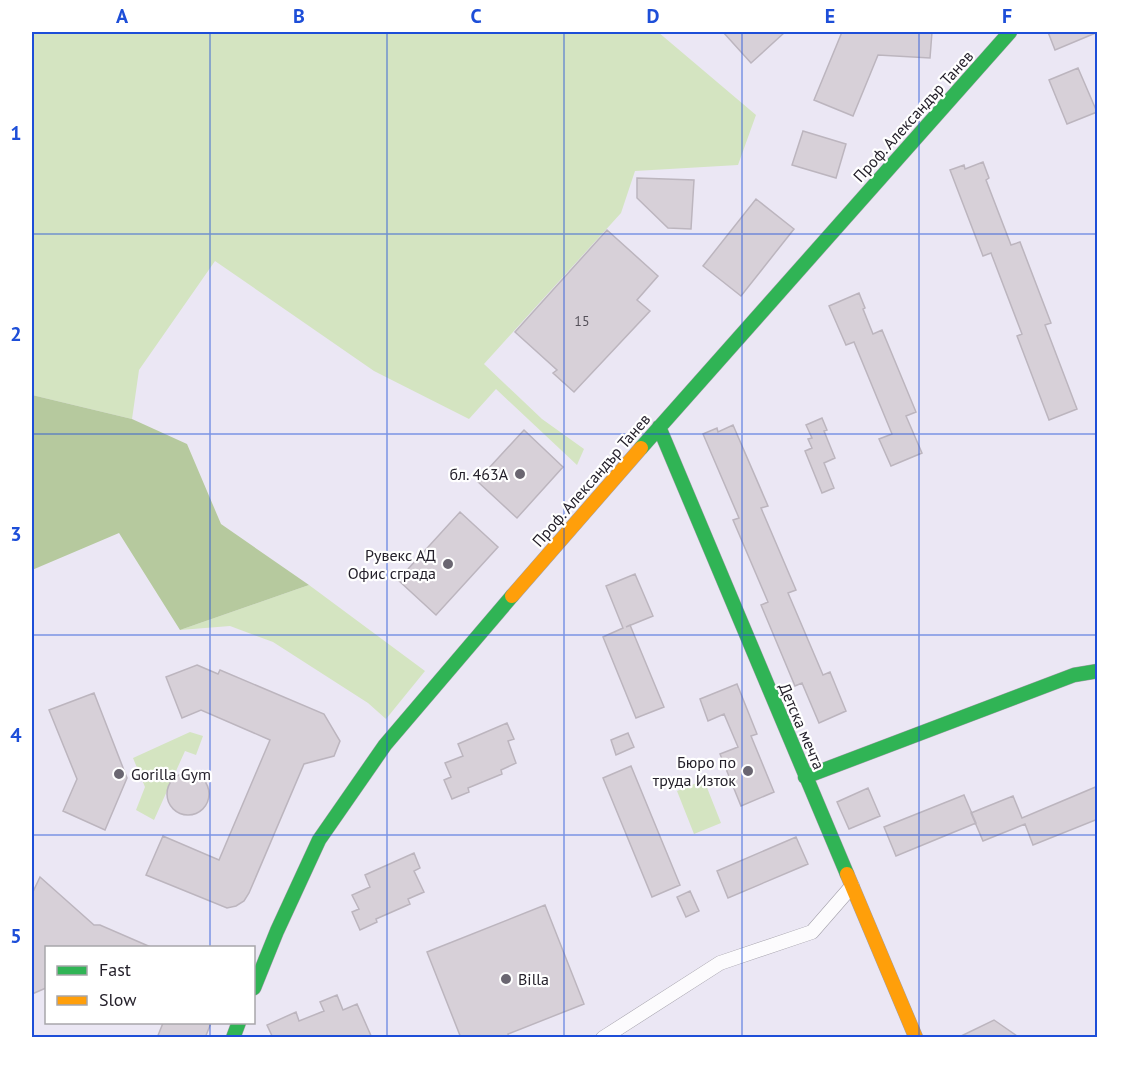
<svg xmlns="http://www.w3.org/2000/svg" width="1129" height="1069" viewBox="0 0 1129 1069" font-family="'PT Sans',sans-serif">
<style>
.green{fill:#d4e4c1}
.forest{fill:#b6c99e}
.building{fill:#d7d0d8;stroke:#bcb5be;stroke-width:1.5}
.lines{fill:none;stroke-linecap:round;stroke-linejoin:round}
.street-casing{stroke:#a29fa9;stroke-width:15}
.fast-casing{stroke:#a29fa9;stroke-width:15}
.slow-casing{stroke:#a29fa9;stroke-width:15}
.street{stroke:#fcfbfd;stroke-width:14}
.fast{stroke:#30b455;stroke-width:14}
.slow{stroke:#ff9f0a;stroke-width:14}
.grid{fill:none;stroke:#1d4ed8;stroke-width:1.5;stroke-opacity:0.55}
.poi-dot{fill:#6a6671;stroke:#fff;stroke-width:2}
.labels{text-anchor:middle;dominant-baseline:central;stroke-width:4.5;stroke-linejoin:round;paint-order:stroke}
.number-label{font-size:14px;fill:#545059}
.street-label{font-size:16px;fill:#25212b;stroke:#fff}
.poi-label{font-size:16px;fill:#25212b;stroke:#fff;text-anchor:end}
.neatline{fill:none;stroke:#1d4ed8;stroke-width:2}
.grid-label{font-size:20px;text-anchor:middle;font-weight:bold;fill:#1d4ed8}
</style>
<rect width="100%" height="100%" fill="#ebe7f4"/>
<path class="green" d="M32,32H658L756,115L738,165L635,171L621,213L484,364L542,419L584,449L577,465L496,389L469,419L374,371L215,261L139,370L132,419L32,395Z
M309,585L425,671L386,719L368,703L273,642L230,626L180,630Z
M190,732L203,736L196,755L185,751L154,820L136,810L145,787L133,758Z
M704,780L721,823L694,834L677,791Z"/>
<path class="forest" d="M32,395L132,419L187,444L221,524L309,585L180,630L119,533L32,570Z"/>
<path class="building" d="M723,32H785L751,63Z
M842,32H932L930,58L878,55L853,116L814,100Z
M1048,32H1098L1055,50Z
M1078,68L1097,112L1067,124L1049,80Z
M803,131L846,144L836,178L792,165Z
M983,162L989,178L986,180L1011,245L1020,242L1051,323L1045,325L1077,409L1049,420L1017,336L1022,334L991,253L983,256L950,170L964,165L965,169Z
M637,178L694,180L691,229L668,228L637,198Z
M756,199L794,229L741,296L703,266Z
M607,230L658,276L637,300L650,311L574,392L553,373L557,370L515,332Z
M859,293L865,308L863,309L873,334L882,330L916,412L906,416L922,453L891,466L879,439L892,434L854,342L846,345L829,306Z
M822,418L827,430L824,431L835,458L824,463L834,488L822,493L805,451L812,448L808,439L812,438L806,425Z
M733,425L768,506L761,508L796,590L788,593L823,675L830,672L846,711L819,723L802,683L795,686L761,605L768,602L733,520L739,518L703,434L717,428L718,432Z
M524,430L563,467L517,518L477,481Z
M460,512L498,547L436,615L398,580Z
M635,574L653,616L626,627L630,625L664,707L636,718L603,637L623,628L606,586Z
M197,665L218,674L220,670L324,714L340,741L334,756L304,764L249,893L244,901L236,906L227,908L146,875L163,836L219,860L270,740L201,710L182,718L166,677Z
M737,684L757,734L751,736L774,792L741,806L720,754L738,747L724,714L708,721L700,699Z
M94,693L127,778L105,830L63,811L77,779L49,710Z
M507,723L514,739L508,741L516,763L501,770L502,774L468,788L469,792L452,799L444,780L451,777L445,763L463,756L458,744Z
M628,733L634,747L616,755L611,740Z
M631,766L680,885L652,897L603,778Z
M167 794a21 21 0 1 1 42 0a21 21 0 1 1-42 0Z
M1098,786V819L1033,845L1025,824L983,841L971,813L1013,796L1022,818Z
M868,788L880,816L849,829L837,802Z
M964,795L976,823L896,856L884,827Z
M796,837L808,864L728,898L717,871Z
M414,853L420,868L414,871L424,892L408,899L410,904L376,919L377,922L360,930L352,912L359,909L352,895L370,887L365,875Z
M40,877L94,925H100L153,948H46V988L32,994V894Z
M690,891L699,911L686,917L677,897Z
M545,905L584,1004L508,1034L509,1038H461L427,952Z
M337,995L343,1010L357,1004L372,1038H273L267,1025L296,1012L299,1021L324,1011L320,1002Z
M994,1020L1020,1038H957Z
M163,1023H211L205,1038H157Z"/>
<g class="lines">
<defs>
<path id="street" d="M603,1038L720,963L812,932L852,886"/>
<path id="fast" d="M659,427L847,874
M641,448L1010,32
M805,777L1074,675L1098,671
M254,988L277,931L319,840L385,745L512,596
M233,1038L239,1022"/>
<path id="slow" d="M512,596L641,448
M847,874L916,1038"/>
</defs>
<use href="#street" class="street-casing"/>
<use href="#fast" class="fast-casing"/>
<use href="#slow" class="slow-casing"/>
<use href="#street" class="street"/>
<use href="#fast" class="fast"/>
<use href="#slow" class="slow"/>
</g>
<path class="grid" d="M210,32V948M387,32V1038M564,32V1038M742,32V1038M919,32V1038M32,234H1098M32,434H1098M32,635H1098M32,835H1098M210,1022V1038"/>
<g class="poi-dot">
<circle cx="520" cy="474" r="6"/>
<circle cx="448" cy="564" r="6"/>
<circle cx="748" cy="771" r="6"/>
<circle cx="119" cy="774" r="6"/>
<circle cx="506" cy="979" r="6"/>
</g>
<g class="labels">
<g class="number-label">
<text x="582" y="321">15</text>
</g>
<g class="street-label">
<text transform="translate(913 116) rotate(-48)">Проф. Александър Танев</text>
<text transform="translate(591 480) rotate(-49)">Проф. Александър Танев</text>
<text transform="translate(802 726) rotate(67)">Детска мечта</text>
</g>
<g class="poi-label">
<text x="508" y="474">бл. 463А</text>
<text x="436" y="555">Рувекс АД<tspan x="436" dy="18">Офис сграда</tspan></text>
<text x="736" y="762">Бюро по<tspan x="736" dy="18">труда Изток</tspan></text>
<text x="131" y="774" text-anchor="start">Gorilla Gym</text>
<text x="518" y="979" text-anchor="start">Billa</text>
</g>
</g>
<rect width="1129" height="1069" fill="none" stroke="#ffffff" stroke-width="66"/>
<rect x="45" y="946" width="210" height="78" fill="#ffffff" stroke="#a8a6aa" stroke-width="1.5"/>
<rect x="57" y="966" width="30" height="9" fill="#30b455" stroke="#a8a6aa" stroke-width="1.5"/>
<text x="99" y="976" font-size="18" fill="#25212b">Fast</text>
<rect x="57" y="996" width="30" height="9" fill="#ff9f0a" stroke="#a8a6aa" stroke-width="1.5"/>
<text x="99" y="1006" font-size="18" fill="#25212b">Slow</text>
<rect x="33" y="33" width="1063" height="1003" class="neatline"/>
<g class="grid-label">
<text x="122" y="23">A</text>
<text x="299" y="23">B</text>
<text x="476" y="23">C</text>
<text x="653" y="23">D</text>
<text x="830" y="23">E</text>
<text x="1007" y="23">F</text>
<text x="16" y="140">1</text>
<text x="16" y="341">2</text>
<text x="16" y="541">3</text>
<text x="16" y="742">4</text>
<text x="16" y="943">5</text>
</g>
</svg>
